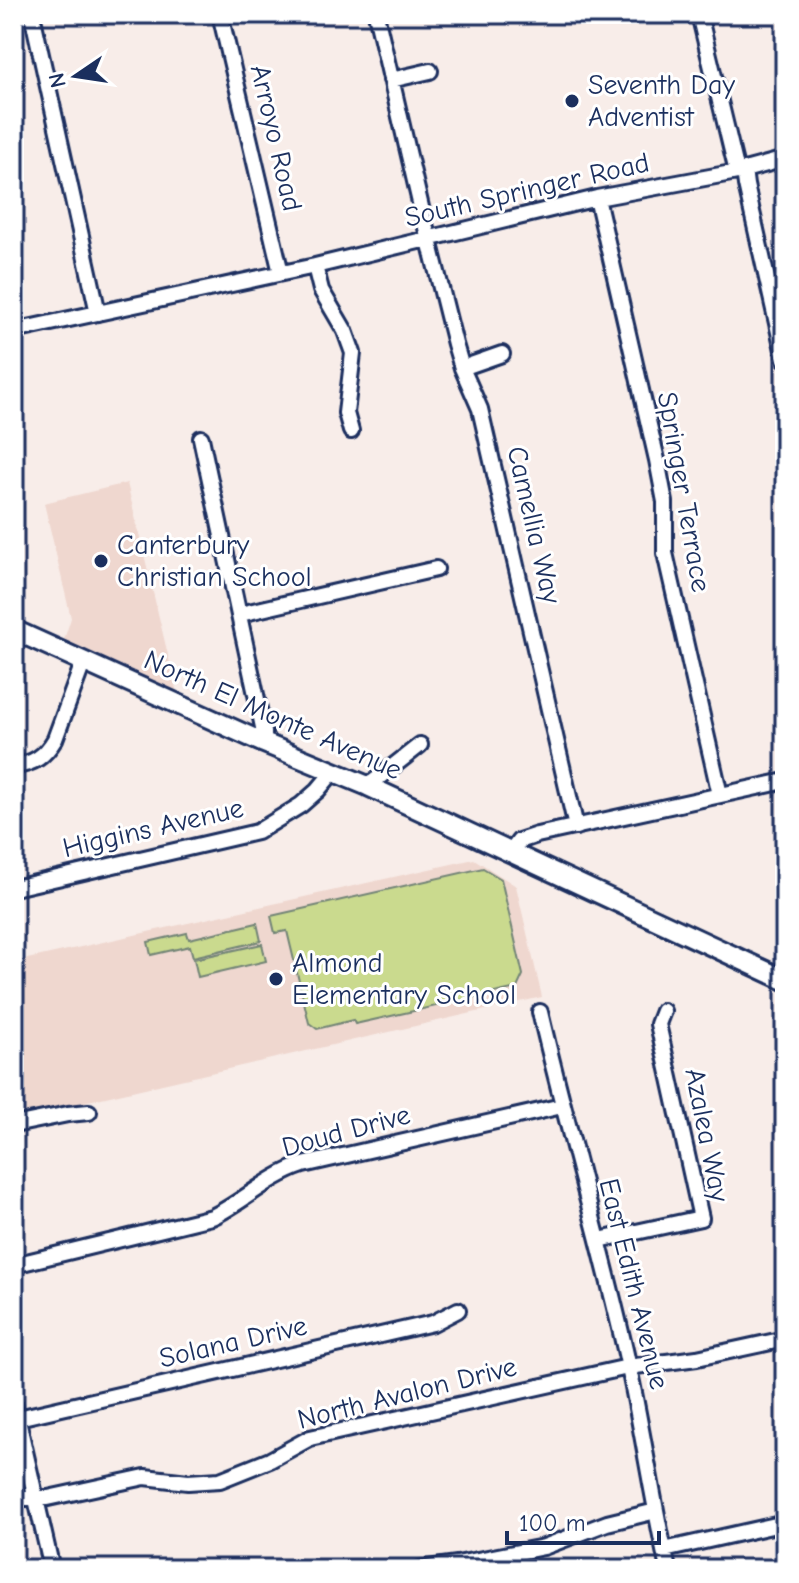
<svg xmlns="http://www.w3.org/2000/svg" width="799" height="1583" viewBox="0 0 799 1583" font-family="'Comic Neue',sans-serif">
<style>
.built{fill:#efd7cf}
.green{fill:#cada8e;stroke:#728476;stroke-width:2}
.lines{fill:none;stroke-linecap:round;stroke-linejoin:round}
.minor-casing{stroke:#1b2f5e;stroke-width:20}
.major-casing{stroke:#1b2f5e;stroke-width:24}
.minor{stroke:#fff;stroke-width:14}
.major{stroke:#fff;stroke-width:18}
.poi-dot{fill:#1b2f5e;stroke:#fff;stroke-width:3}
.labels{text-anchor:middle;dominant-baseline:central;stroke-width:6;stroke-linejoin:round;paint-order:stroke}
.poi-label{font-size:28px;fill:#1b2f5e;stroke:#fff;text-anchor:start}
.street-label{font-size:28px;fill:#1b2f5e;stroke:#fff}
</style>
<rect width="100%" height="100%" fill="#f8ede9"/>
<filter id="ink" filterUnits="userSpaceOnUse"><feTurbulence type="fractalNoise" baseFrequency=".0125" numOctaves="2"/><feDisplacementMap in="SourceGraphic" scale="16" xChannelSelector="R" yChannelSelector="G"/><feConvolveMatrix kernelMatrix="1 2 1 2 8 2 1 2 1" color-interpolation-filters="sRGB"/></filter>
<g filter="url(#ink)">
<path class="built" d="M127,483L177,693L62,646L71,618L44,503Z
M474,859L516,886L542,997L14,1118V962Z"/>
<path class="green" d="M483,868L501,879L523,975L517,988L355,1024L353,1020L317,1029L309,1023L287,931L275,933L271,916Z
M257,923L261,941L193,957L190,946L151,955L148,942L187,933L189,939Z
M262,944L266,961L198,977L194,959Z"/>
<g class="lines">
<defs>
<path id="minor" d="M32,14L98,313
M220,14L281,273
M376,14L424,220L455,344L462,368L480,409L576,827
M699,14L737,172
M391,80L430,71
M744,170L746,185L785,359
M597,198L657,460L665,502V553L720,795
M315,266L321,290L345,331L353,353L346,413L351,431
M14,331L315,266L597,198L737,172L785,159
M462,368L502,354
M201,438L264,732V743
M240,614L436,569
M14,766C34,764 45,756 55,739L83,663
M368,786L420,745
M510,853L519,841L537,835L785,781
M14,888L257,832L301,805L318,790L333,772
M540,1012C567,1127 600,1240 626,1354C642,1426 652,1498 668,1569
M14,1125L68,1114L89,1112
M599,1240L701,1218L658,1024L663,1011
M14,1265L212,1217C243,1202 269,1176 303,1165L562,1106
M14,1403L52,1569
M18,1418L433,1323L458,1310
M14,1500L23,1498H48L145,1477L188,1482L220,1480L270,1460L310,1438L628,1367L697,1358L785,1339
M664,1550L785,1523
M420,1569L457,1564L544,1547L607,1523L656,1511"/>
<path id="major" d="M14,630L264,743L368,786L785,980"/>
</defs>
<use href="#minor" class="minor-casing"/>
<use href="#major" class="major-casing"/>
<use href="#minor" class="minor"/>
<use href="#major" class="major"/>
</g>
</g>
<g class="poi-dot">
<circle cx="572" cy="101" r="8"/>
<circle cx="101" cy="561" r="8"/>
<circle cx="276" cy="979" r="8"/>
</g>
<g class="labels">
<g class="poi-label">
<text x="588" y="85">Seventh Day<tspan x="588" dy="32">Adventist</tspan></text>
<text x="117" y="545">Canterbury<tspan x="117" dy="32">Christian School</tspan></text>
<text x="292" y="963">Almond<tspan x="292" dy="32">Elementary School</tspan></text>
</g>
<g class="street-label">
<text transform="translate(276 138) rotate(77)">Arroyo Road</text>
<text transform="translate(527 190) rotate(-13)">South Springer Road</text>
<text transform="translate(684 492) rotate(80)">Springer Terrace</text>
<text transform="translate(534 525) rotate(77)">Camellia Way</text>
<text transform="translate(273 715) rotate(24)">North El Monte Avenue</text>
<text transform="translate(153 828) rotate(-13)">Higgins Avenue</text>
<text transform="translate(346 1131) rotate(-15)">Doud Drive</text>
<text transform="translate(707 1135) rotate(79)">Azalea Way</text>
<text transform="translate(634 1284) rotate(76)">East Edith Avenue</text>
<text transform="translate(233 1342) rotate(-13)">Solana Drive</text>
<text transform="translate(407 1393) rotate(-14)">North Avalon Drive</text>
</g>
</g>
<rect width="799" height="1583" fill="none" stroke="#fff" stroke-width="48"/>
<rect x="24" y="24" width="751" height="1535" fill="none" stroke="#1b2f5e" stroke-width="3" filter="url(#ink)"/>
<g transform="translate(76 76) rotate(257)" stroke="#ffffff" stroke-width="6" paint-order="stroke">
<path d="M0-6L14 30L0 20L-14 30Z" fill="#1b2f5e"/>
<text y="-12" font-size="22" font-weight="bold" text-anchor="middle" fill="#1b2f5e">N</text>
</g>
<path d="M507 1531v12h152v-12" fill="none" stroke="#1b2f5e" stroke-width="4"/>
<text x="519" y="1531" font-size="24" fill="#1b2f5e" stroke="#ffffff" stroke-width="6" paint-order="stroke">100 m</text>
</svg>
